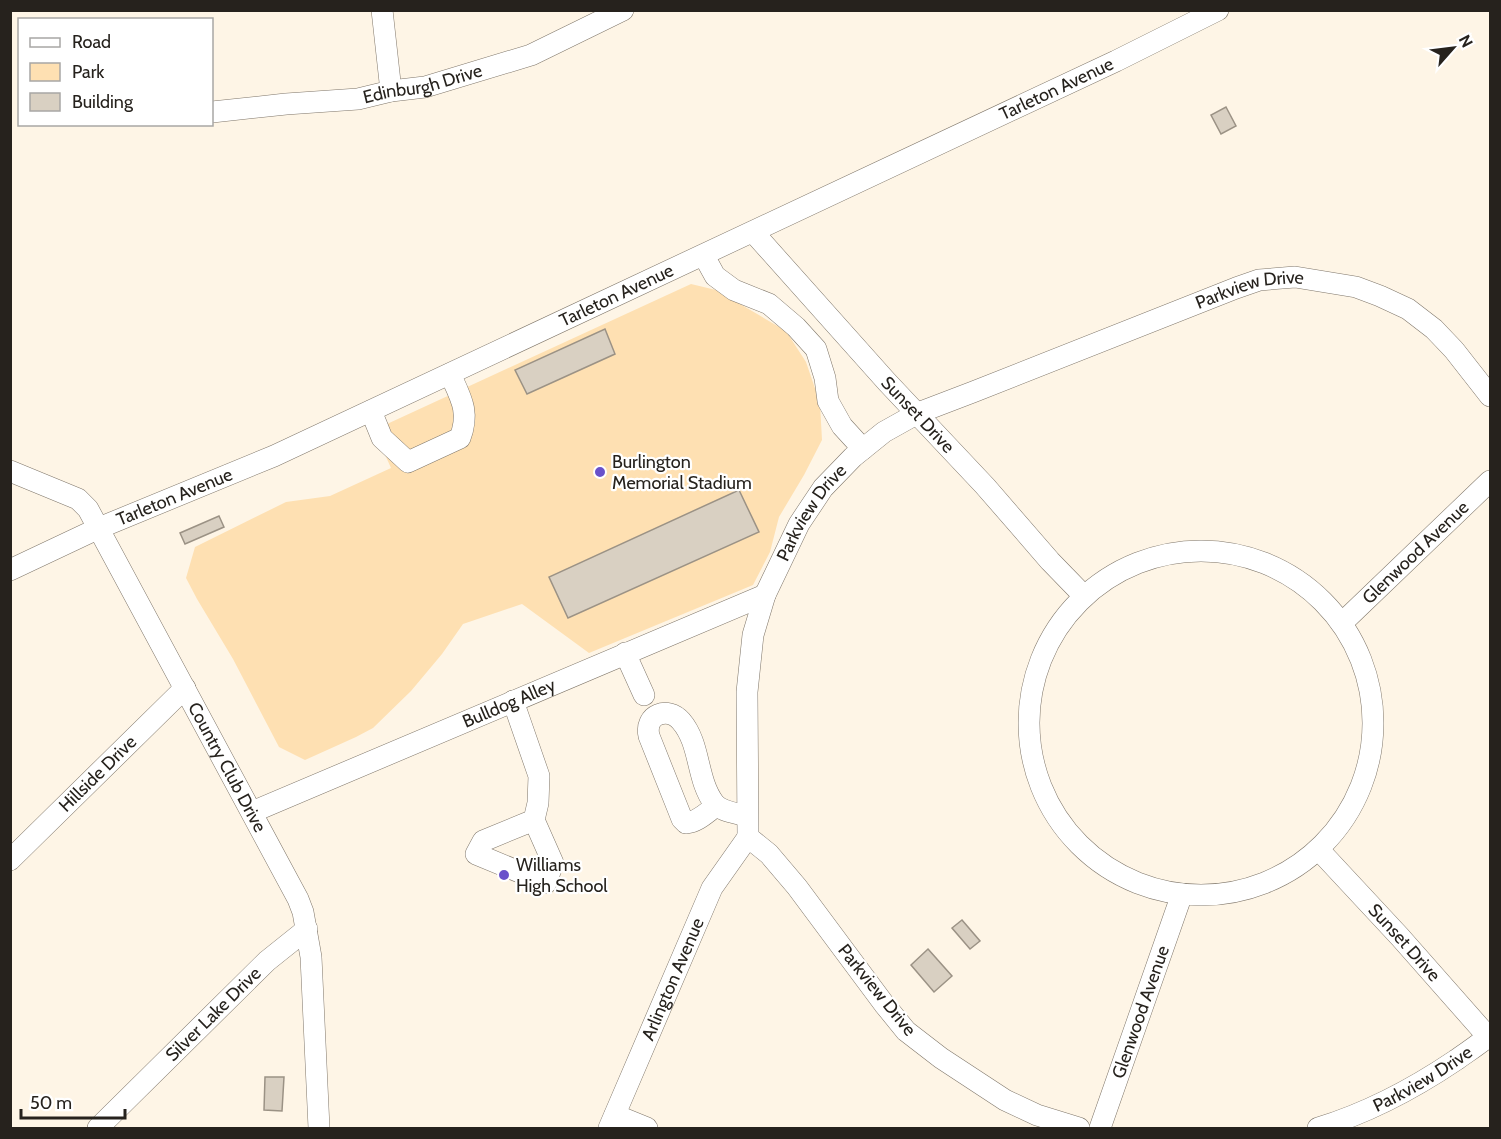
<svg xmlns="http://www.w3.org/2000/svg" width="1501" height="1139" viewBox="0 0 1501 1139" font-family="Cabin,sans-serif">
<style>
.green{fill:#fee0b2}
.building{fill:#d9d0c2;stroke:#9b9285;stroke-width:1.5}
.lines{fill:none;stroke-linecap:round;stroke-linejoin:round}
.minor-casing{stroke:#7f766a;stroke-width:22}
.minor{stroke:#fff;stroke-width:21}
.poi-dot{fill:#6951ca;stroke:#fff;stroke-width:2}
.labels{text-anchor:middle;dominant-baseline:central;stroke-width:4.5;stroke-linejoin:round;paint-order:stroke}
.street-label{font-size:18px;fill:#26221d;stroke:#fff}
.poi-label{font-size:18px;fill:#26221d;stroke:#fff;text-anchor:start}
</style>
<rect width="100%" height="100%" fill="#fef5e6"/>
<path class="green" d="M691,284L716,290L786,331L806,362L820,403L822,440L804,475L779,517L770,552L753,585L589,653L522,604L463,624L442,654L411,691L373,728L356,737L305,760L279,747L233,659L197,599L186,578L195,547L286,502L330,496L391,468L374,430Z"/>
<path class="building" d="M1226,107L1236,126L1221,134L1211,115Z
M605,329L615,354L527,394L515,370Z
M739,490L759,532L568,618L549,577Z
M219,516L224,527L185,544L180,533Z
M962,920L980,941L970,949L952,928Z
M928,949L952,976L934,992L911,965Z
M265,1077H284L282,1111L264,1110Z"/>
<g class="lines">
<defs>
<g id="minor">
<path d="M382,10L391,91"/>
<path id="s1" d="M212,112L286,104L358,99L391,91L425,87L531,55L623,10"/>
<path id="s2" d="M753,232L887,382L985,486L1050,561L1084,596"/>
<path d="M704,256L715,276L734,290L769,304L796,327L816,349L825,378L828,401L842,426L863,449"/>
<path d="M371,411L382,438L408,462L460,438C470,412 461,398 450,374"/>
<path id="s3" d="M10,471L78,499L88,509L298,899L303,912L311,957L319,1128"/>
<circle cx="1201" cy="723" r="172"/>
<path id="s4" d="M10,570L99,528L274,456L1116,61L1218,10"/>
<path id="s5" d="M1342,623L1490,481"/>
<path d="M625,653L644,695"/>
<path d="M513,701L539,776L538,803L534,820L553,863L546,883L476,854L483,841L534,820"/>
<path d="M716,806C706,813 698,822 686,823L682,819L649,736C644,714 668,706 681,721C701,744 696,779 714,803C721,812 737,813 747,816"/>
<path id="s6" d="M252,812L765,595"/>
<path id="s7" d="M1319,850L1400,937L1490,1039"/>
<path id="s8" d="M10,860L185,688"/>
<path d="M615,1115L647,1128"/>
<path id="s9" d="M98,1128L267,961L307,929"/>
<path id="s10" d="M609,1128L712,888L748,837"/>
<path id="s11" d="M1079,1128L1037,1115L1005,1100L941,1058L906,1031L884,1004L797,887L769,854L748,837L747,692L753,635L765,595L799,524L823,488L853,457L884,432L918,413L973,392L1236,288L1259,280L1295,277L1356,287L1380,296L1408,309L1434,329L1454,350L1490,396"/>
<path id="s12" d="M1100,1128L1182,894"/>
<path id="s13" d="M1318,1128C1368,1113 1413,1089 1456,1060C1467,1052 1480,1044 1490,1035"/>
</g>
</defs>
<use href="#minor" class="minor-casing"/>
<use href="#minor" class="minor"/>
</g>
<g class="poi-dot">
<circle cx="600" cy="472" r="6"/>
<circle cx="504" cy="875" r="6"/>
</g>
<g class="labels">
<g class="street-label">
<text stroke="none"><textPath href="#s1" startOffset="213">Edinburgh Drive</textPath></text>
<text stroke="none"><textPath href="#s4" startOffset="1152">Tarleton Avenue</textPath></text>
<text stroke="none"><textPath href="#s11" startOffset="1294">Parkview Drive</textPath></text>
<text stroke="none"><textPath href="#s4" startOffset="666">Tarleton Avenue</textPath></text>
<text stroke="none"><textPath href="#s2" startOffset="246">Sunset Drive</textPath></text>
<text stroke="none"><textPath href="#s4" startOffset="180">Tarleton Avenue</textPath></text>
<text stroke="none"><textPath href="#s11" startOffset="790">Parkview Drive</textPath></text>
<text stroke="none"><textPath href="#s5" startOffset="102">Glenwood Avenue</textPath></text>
<text stroke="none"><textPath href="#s6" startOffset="279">Bulldog Alley</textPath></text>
<text stroke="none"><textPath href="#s3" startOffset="381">Country Club Drive</textPath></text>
<text stroke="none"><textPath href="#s8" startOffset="123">Hillside Drive</textPath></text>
<text stroke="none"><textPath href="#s7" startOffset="126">Sunset Drive</textPath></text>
<text stroke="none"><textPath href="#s10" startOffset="162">Arlington Avenue</textPath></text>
<text transform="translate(877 990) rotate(51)">Parkview Drive</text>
<text stroke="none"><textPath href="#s12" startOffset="123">Glenwood Avenue</textPath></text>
<text stroke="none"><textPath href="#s9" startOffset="162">Silver Lake Drive</textPath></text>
<text stroke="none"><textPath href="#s13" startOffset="116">Parkview Drive</textPath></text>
</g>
<g class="poi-label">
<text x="612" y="462">Burlington<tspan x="612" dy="21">Memorial Stadium</tspan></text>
<text x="516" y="865">Williams<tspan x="516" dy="21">High School</tspan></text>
</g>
</g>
<rect width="1501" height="1139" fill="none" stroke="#26221d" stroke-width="24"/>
<rect x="18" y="18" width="195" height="108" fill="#ffffff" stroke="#a8a7a5" stroke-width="1.5"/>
<rect x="30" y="38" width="30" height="9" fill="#ffffff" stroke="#a8a7a5" stroke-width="1.5"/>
<text x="72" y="48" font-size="18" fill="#26221d">Road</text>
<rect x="30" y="63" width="30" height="18" fill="#fee0b2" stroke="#a8a7a5" stroke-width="1.5"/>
<text x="72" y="78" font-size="18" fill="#26221d">Park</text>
<rect x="30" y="93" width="30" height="18" fill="#d9d0c2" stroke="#a8a7a5" stroke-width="1.5"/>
<text x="72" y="108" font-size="18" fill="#26221d">Building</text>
<g transform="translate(1453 48) rotate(62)" stroke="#ffffff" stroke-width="4.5" paint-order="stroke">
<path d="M0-4.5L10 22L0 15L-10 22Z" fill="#26221d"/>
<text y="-9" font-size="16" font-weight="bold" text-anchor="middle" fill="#26221d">N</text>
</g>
<path d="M21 1109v9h104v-9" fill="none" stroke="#26221d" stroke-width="3"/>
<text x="30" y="1109" font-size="18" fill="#26221d" stroke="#ffffff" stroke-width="4.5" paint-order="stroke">50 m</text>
</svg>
